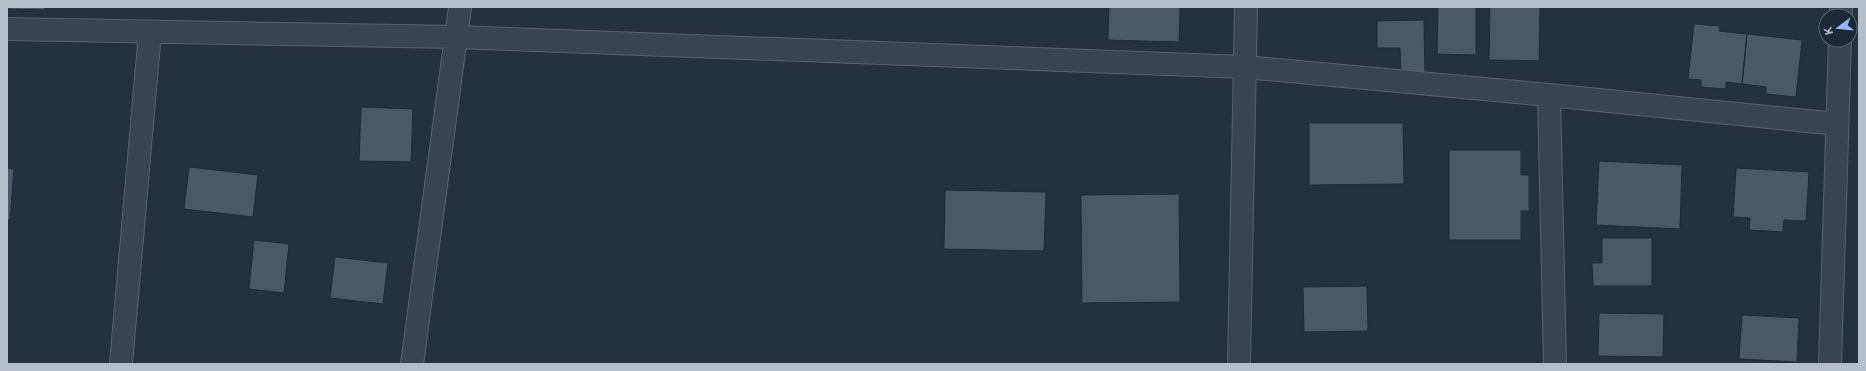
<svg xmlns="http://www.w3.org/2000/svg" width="1866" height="371" viewBox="0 0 1866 371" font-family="Inter,sans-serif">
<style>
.building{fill:#4c5868;stroke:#212a36}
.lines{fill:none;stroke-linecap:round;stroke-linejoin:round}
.minor-casing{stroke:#58616d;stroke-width:24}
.minor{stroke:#3a434f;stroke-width:22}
</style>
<rect width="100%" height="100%" fill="#26313f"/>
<path class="building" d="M7,7H45V10L7,9Z
M1109,7H1180L1179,42L1108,40Z
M1438,7H1476V55L1437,54Z
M1490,7H1540L1539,61L1489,60Z
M1424,20L1425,75H1401L1400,48H1377V21Z
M1694,24L1720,26L1719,31L1747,34L1742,84L1726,82V89L1701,87V80L1688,79Z
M1747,34L1802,40L1796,97L1766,94V87L1742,84Z
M361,107L413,109L411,162L359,161Z
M1309,123H1403L1404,184L1309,185Z
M1449,150H1521V175H1529V211H1521V240H1449Z
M1599,161L1682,165L1680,229L1596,225Z
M189,167L258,175L253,217L184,209Z
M7,168L14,169L10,220H7Z
M1736,168L1809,172L1806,221L1784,220L1783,232L1749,230L1750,218L1733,217Z
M945,190L1046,192L1044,251L944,249Z
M1179,194L1180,302L1082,303L1081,195Z
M1602,238H1652V286H1593L1592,263H1602Z
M254,240L289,244L284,293L249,289Z
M335,257L388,263L383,304L330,298Z
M1367,286L1368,331L1304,332L1303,287Z
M1599,313L1664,314L1663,357L1598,356Z
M1742,315L1799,318L1797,362L1739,359Z"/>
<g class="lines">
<defs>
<path id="minor" d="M1841,16V7
M7,29L457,37L1245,67L1549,95L1555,364
M1549,95L1837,124
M121,364L150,32
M412,364L460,7
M1239,364L1246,7
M1830,364L1840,40"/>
</defs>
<use href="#minor" class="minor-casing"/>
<use href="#minor" class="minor"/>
</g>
<rect width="1866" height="371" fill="none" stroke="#b6beca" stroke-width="16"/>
<g transform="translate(1838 28) rotate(254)"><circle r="19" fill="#1e2834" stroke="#5b6470"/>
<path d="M0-3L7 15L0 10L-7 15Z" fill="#8fb9f6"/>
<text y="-6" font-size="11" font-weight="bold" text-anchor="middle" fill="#b6beca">K</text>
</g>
</svg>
